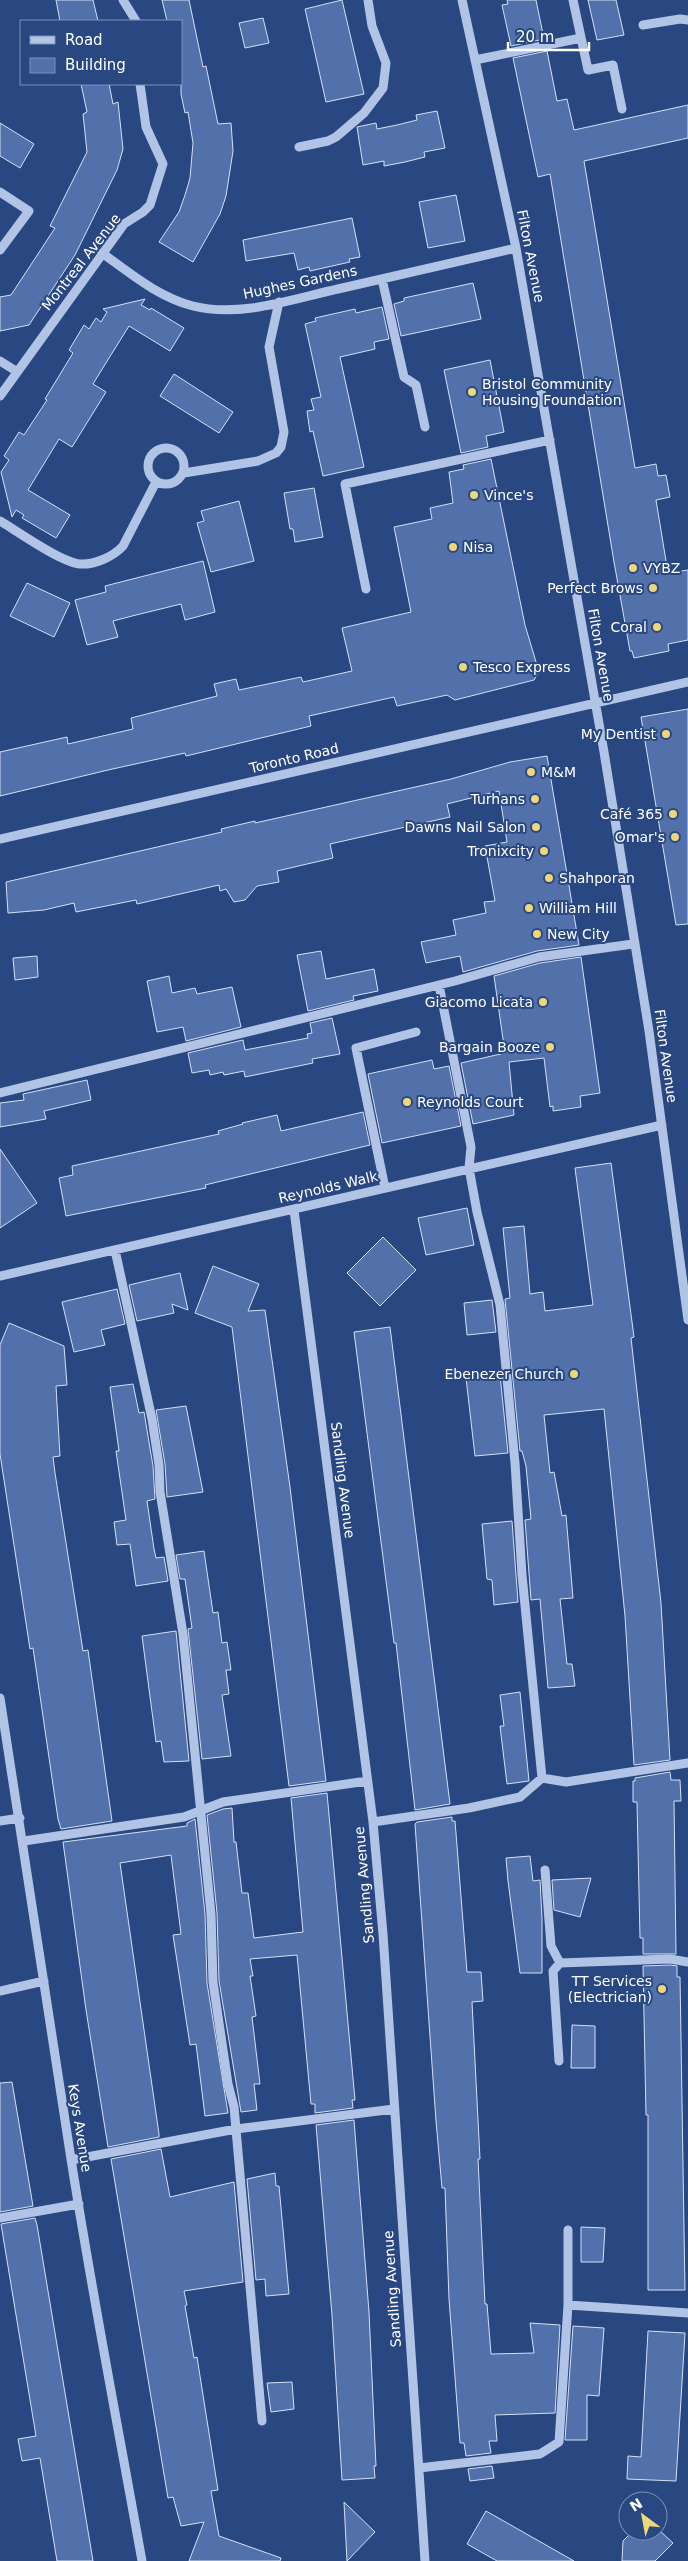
<svg xmlns="http://www.w3.org/2000/svg" width="688" height="2561" viewBox="0 0 688 2561" font-family="'DejaVu Sans',sans-serif">
<style>
.building{fill:#5270a9;stroke:#d5e0f5}
.lines{fill:none;stroke-linecap:round;stroke-linejoin:round}
.minor{stroke:#b2c4e6;stroke-width:9}
.poi-dot{fill:#ecd779;stroke:#294781;stroke-width:2}
.labels{text-anchor:middle;dominant-baseline:central;stroke-width:4;stroke-linejoin:round;paint-order:stroke}
.street-label{font-size:14px;fill:#fff;stroke:#294781}
.poi-label{font-size:14px;fill:#fff;stroke:#294781;text-anchor:end}
</style>
<rect width="100%" height="100%" fill="#294781"/>
<path class="building" d="M56,0H93L98,21H60Z
M162,0H189L203,67L206,66L218,124L231,123L233,151L226,196L220,214L193,262L159,242L179,212L185,195L190,178L193,143L188,112L185,113L181,94V21H167Z
M342,0L364,94L326,102L305,9Z
M507,0H536L544,39L511,46L502,5L508,4Z
M588,0H616L624,35L597,40Z
M263,18L269,43L245,48L239,23Z
M547,51L557,101L567,99L574,130L688,105V138L584,161L635,468L656,464L658,476L666,475L670,497L656,500L668,573L688,570V640L668,644L669,651L634,658L632,651H630L614,562L550,174L538,177L513,58Z
M81,84H109L113,104L118,102L123,149L117,170L75,255L29,325L0,331V297L11,295L55,228L50,226L87,152L83,114L87,112Z
M437,111L445,148L424,152L425,157L405,162L384,166V161L363,165L357,127L376,123L377,129L397,125L417,120L416,115Z
M0,123L34,144L20,168L0,156Z
M456,195L465,241L428,248L419,202Z
M352,218L360,257L349,259L350,262L310,271L309,267L298,270L294,253L246,261L243,240Z
M473,283L481,319L401,336L394,304L404,301V298Z
M145,299L141,305L150,310L151,308L184,328L170,351L129,326L109,358L93,384L106,392L72,447L59,439L28,490L70,515L56,538L22,518L24,515L16,510L12,517L1,472L9,460L4,456L19,432L24,435L47,400L45,399L73,353L69,350L84,325L89,329L96,318L101,322L107,312L103,309Z
M382,307L389,339L374,342L375,349L340,357L364,467L323,476L313,431L310,432L307,411L314,410L311,399L321,397L305,324L316,321L315,318L355,309L356,313Z
M490,360L504,432L486,436L488,447L461,453L444,370Z
M174,374L233,412L219,433L160,396Z
M491,459L525,625L539,672L534,680L455,700L447,695L397,706L394,697L309,716L311,726L186,756L185,753L108,770L0,796V752L67,737L68,744L133,729L131,718L217,696L214,684L236,679L239,690L301,677L303,682L352,671L342,628L411,612L394,527L432,519L430,508L453,503L449,472L464,469L463,465Z
M314,488L323,537L295,542L293,529H290L284,493Z
M239,501L254,561L211,572L197,523L204,521L201,511Z
M203,561L215,612L185,620L181,604L136,615L113,621L118,637L87,645L75,600L106,592L105,586Z
M27,583L70,603L54,637L10,616Z
M688,709V924L676,925L641,717Z
M547,756L579,945L537,951L463,972L460,956L426,963L421,942L456,935L453,920L486,913L484,902L495,901L485,846L507,842L499,791L447,804L450,817L330,844L333,858L277,871L279,882L257,886L245,900L234,902L226,889L220,891L219,885L137,904L136,900L76,912L74,903L44,910L8,913L6,882L222,832L221,829L255,821V823L451,779L510,762Z
M321,951L326,979L374,969L378,991L353,996L354,1000L308,1011L297,955Z
M37,956L38,977L15,980L13,958Z
M581,957L600,1093L580,1096L581,1107L553,1111V1106L550,1107L544,1058L509,1062L514,1115L473,1124L461,1063L505,1053L494,976L540,963Z
M169,976L172,993L195,988L197,994L232,987L241,1027L186,1041L183,1027L157,1032L147,981Z
M332,1018L340,1054L312,1059L313,1063L245,1077L244,1071L224,1075L223,1072L210,1075L209,1070L192,1073L188,1053L243,1040L245,1050L308,1038L307,1034L312,1033L310,1023Z
M432,1060L434,1069L449,1066L461,1126L382,1143L368,1074Z
M87,1080L91,1100L44,1111L46,1119L0,1127V1103L24,1100L23,1094Z
M363,1112L370,1145L205,1185L206,1188L66,1216L59,1178L73,1175L72,1166L219,1134L218,1131L243,1124L242,1123L277,1115L281,1131Z
M0,1149L37,1203L0,1228Z
M611,1163L634,1337L631,1338L661,1603L670,1760L634,1765L625,1616L604,1409L544,1415L550,1473L554,1472L562,1516L566,1515L573,1598L560,1599L567,1664H572L575,1686L548,1688L540,1599L531,1600L525,1520L531,1519L526,1466L522,1451H520L505,1299L510,1298L503,1228L524,1226L530,1294L543,1292L545,1311L593,1305L575,1168Z
M467,1208L474,1245L426,1255L418,1218Z
M383,1237L416,1270L380,1306L347,1273Z
M213,1266L259,1284L248,1311L265,1310L290,1487L326,1781L289,1786L232,1327L195,1313Z
M180,1273L188,1310L172,1304L174,1313L137,1321L129,1285Z
M117,1289L125,1324L101,1330L105,1345L74,1352L62,1302Z
M492,1300L496,1332L467,1335L464,1303Z
M9,1323L64,1346L67,1385L56,1386L60,1456L53,1457L55,1473L83,1651L88,1650L112,1821L61,1829L58,1819L33,1648L30,1649L0,1454V1345Z
M390,1327L450,1804L415,1810L396,1643H394L354,1332Z
M500,1375L508,1453L475,1456L466,1378Z
M133,1384L139,1413L144,1412L153,1466L155,1499L147,1501L154,1549L156,1558L164,1557L168,1581L136,1586L130,1544L117,1545L114,1522L126,1520L116,1451H119L110,1387Z
M186,1406L203,1492L167,1497L165,1464L156,1410Z
M512,1521L518,1602L494,1605L492,1580L487,1579L482,1524Z
M204,1551L213,1613L218,1612L222,1643L227,1642L231,1670H226L229,1694L222,1695L231,1756L202,1759L188,1629L192,1628L185,1579H180L176,1555Z
M176,1631L189,1761L164,1762L161,1741L156,1742L142,1636Z
M520,1692L529,1781L507,1784L500,1726H504L500,1695Z
M670,1772L671,1780H680L681,1801H674L676,1954H643V1938H640L637,1802H633V1781H635V1778Z
M327,1793L355,2100H352L353,2108L315,2113V2104H311L297,1955L250,1959L253,1976H250L256,2016L252,2017L260,2084H254L257,2110L241,2112L219,1981L217,1913L207,1815L223,1809L232,1808L234,1842H236L242,1893H248L254,1938L303,1932L291,1798Z
M452,1817V1821H455L467,1972H481L483,2001L472,2002L480,2159H478L485,2304H487L491,2354L534,2353L530,2323L560,2325L555,2413L495,2415L497,2441H489L491,2453L466,2456L464,2443H460L449,2299L445,2188H442L436,2121L415,1824L417,1822Z
M195,1819L205,1914L207,1983L228,2113L205,2116L196,2044L190,2045L173,1935L181,1934L171,1855L120,1863L159,2134V2137L108,2147L86,2010L63,1842L187,1826V1823Z
M530,1856L533,1881L540,1880L542,1918V1973H520L508,1881L506,1858Z
M591,1878L580,1917L554,1910L552,1880Z
M670,1965L677,1966V1977H680L685,2290H648V2115H646L643,1966Z
M572,2025L595,2026V2068H571Z
M12,2082L33,2206L0,2212V2083Z
M354,2120L369,2312L376,2466H374L375,2478L342,2480L332,2315L316,2125Z
M161,2149L170,2197L234,2182L243,2282L184,2291L187,2305L185,2306L194,2358L197,2357L218,2490L211,2491L219,2536L281,2558L280,2561H189L204,2522L181,2526L173,2497L168,2498L111,2159Z
M275,2173L276,2186H279L289,2294L266,2296L265,2279L256,2280L247,2179Z
M35,2218L37,2225L93,2561H57L40,2458L22,2461L18,2439L36,2436L1,2224Z
M581,2227L605,2228L603,2262H581Z
M573,2326L604,2328L599,2396L587,2395V2440H565Z
M648,2331L685,2333L676,2481L627,2479L628,2456L641,2457Z
M292,2382L294,2409L271,2412L267,2383Z
M492,2466L494,2478L470,2481L468,2469Z
M344,2502L375,2532L347,2561Z
M486,2511L574,2561H497L467,2544Z
M633,2531H660L673,2543L655,2561H622L623,2541Z"/>
<g class="lines">
<path class="minor" d="M123,0L136,21
M462,0L516,248L604,752L649,1031L688,1320
M573,0L588,70L613,65L622,109
M643,25L680,19L688,20
M475,60L581,38
M299,147L328,141L336,137L364,113L383,88L386,63L372,26L368,0
M0,192L29,211L0,250
M102,253C130,273 158,297 193,306C240,318 293,299 338,289C398,275 457,262 516,248
M382,279L404,377L416,385L425,427
M0,361L16,371
M0,396L124,224L143,212L150,205L163,164L146,127L140,84
M148 466a18 18 0 1 1 36 0a18 18 0 1 1-36 0Z
M184,473L258,461L276,453L281,447L284,432L269,347L279,302
M0,521C17,531 62,563 80,564C94,565 113,557 123,546L156,482
M366,589L345,484L550,440
M0,839L688,682
M439,985L471,1147L469,1168L477,1212L500,1305L515,1463L522,1575L542,1778
M0,1093L455,981L539,957L633,944
M385,1188L356,1048L416,1032
M294,1210L373,1822L383,1934L425,2561
M115,1250L152,1419L159,1465L160,1492L183,1634L211,1914L213,1982L228,2084L234,2107L262,2421
M0,1276L662,1125
M0,1698C25,1852 46,2005 71,2159C92,2293 118,2427 142,2561
M0,1821L20,1818
M373,1822L469,1808L520,1797L542,1778L566,1782L688,1763
M24,1841L184,1817L223,1802L367,1781
M545,1870L551,1946L560,1963L553,1971L559,2061
M560,1963L670,1959L688,1962
M0,1991L44,1981
M71,2160L236,2129L394,2109
M0,2218L79,2204
M568,2305L688,2313
M419,2468L540,2454L559,2442L568,2305V2230"/>
</g>
<g class="poi-dot">
<circle cx="472" cy="392" r="5"/>
<circle cx="474" cy="495" r="5"/>
<circle cx="453" cy="547" r="5"/>
<circle cx="633" cy="568" r="5"/>
<circle cx="653" cy="588" r="5"/>
<circle cx="657" cy="627" r="5"/>
<circle cx="463" cy="667" r="5"/>
<circle cx="666" cy="734" r="5"/>
<circle cx="531" cy="772" r="5"/>
<circle cx="535" cy="799" r="5"/>
<circle cx="673" cy="814" r="5"/>
<circle cx="536" cy="827" r="5"/>
<circle cx="675" cy="837" r="5"/>
<circle cx="544" cy="851" r="5"/>
<circle cx="549" cy="878" r="5"/>
<circle cx="529" cy="908" r="5"/>
<circle cx="537" cy="934" r="5"/>
<circle cx="543" cy="1002" r="5"/>
<circle cx="550" cy="1047" r="5"/>
<circle cx="407" cy="1102" r="5"/>
<circle cx="574" cy="1374" r="5"/>
<circle cx="662" cy="1989" r="5"/>
</g>
<g class="labels">
<g class="street-label">
<text transform="translate(531 256) rotate(79)">Filton Avenue</text>
<text transform="translate(81 262) rotate(-52)">Montreal Avenue</text>
<text transform="translate(300 282) rotate(-12)">Hughes Gardens</text>
<text transform="translate(601 655) rotate(80)">Filton Avenue</text>
<text transform="translate(294 758) rotate(-13)">Toronto Road</text>
<text transform="translate(666 1056) rotate(82)">Filton Avenue</text>
<text transform="translate(328 1187) rotate(-13)">Reynolds Walk</text>
<text transform="translate(343 1480) rotate(83)">Sandling Avenue</text>
<text transform="translate(364 1885) rotate(-95)">Sandling Avenue</text>
<text transform="translate(80 2128) rotate(81)">Keys Avenue</text>
<text transform="translate(392 2289) rotate(-94)">Sandling Avenue</text>
</g>
<g class="poi-label">
<text x="482" y="384" text-anchor="start">Bristol Community<tspan x="482" dy="16">Housing Foundation</tspan></text>
<text x="484" y="495" text-anchor="start">Vince's</text>
<text x="463" y="547" text-anchor="start">Nisa</text>
<text x="643" y="568" text-anchor="start">VYBZ</text>
<text x="643" y="588">Perfect Brows</text>
<text x="647" y="627">Coral</text>
<text x="473" y="667" text-anchor="start">Tesco Express</text>
<text x="656" y="734">My Dentist</text>
<text x="541" y="772" text-anchor="start">M&amp;M</text>
<text x="525" y="799">Turhans</text>
<text x="663" y="814">Café 365</text>
<text x="526" y="827">Dawns Nail Salon</text>
<text x="665" y="837">Omar's</text>
<text x="534" y="851">Tronixcity</text>
<text x="559" y="878" text-anchor="start">Shahporan</text>
<text x="539" y="908" text-anchor="start">William Hill</text>
<text x="547" y="934" text-anchor="start">New City</text>
<text x="533" y="1002">Giacomo Licata</text>
<text x="540" y="1047">Bargain Booze</text>
<text x="417" y="1102" text-anchor="start">Reynolds Court</text>
<text x="564" y="1374">Ebenezer Church</text>
<text x="652" y="1981">TT Services<tspan x="652" dy="16">(Electrician)</tspan></text>
</g>
</g>
<rect x="20" y="20" width="162" height="65" fill="#294781" stroke="#7f91b3"/>
<rect x="30" y="36" width="25" height="8" fill="#b2c4e6" stroke="#7f91b3"/>
<text x="65" y="45" font-size="15" fill="#ffffff">Road</text>
<rect x="30" y="58" width="25" height="15" fill="#5270a9" stroke="#7f91b3"/>
<text x="65" y="70" font-size="15" fill="#ffffff">Building</text>
<g transform="translate(643 2516) rotate(328)"><circle r="24" fill="#294781" stroke="#7f91b3"/>
<path d="M0-4L9 19L0 12L-9 19Z" fill="#ecd779"/>
<text y="-8" font-size="14" font-weight="bold" text-anchor="middle" fill="#ffffff">N</text>
</g>
<path d="M508 42v8h81v-8" fill="none" stroke="#ffffff" stroke-width="2.5"/>
<text x="516" y="42" font-size="15" fill="#ffffff" stroke="#294781" stroke-width="4" paint-order="stroke">20 m</text>
</svg>
